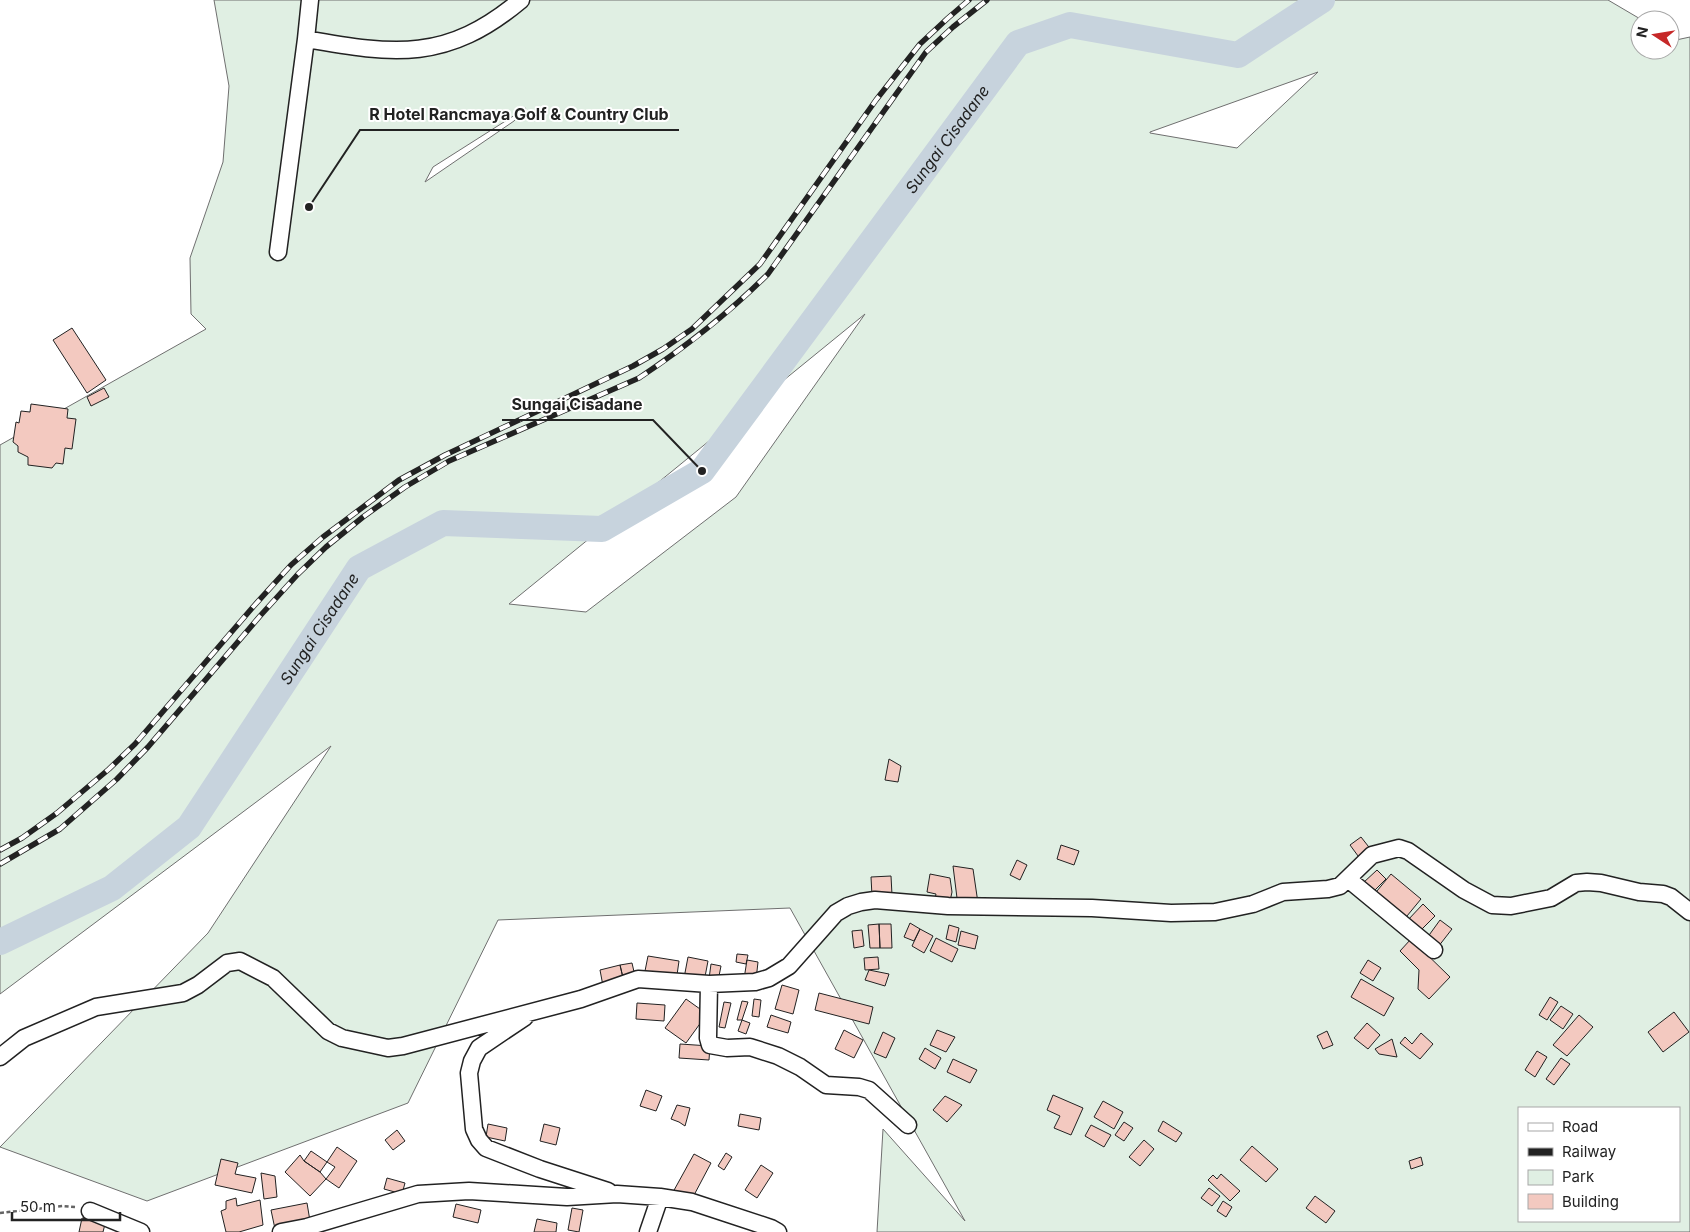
<svg xmlns="http://www.w3.org/2000/svg" width="1690" height="1232" viewBox="0 0 1690 1232" font-family="Inter,sans-serif">
<style>
.green{fill:#e0efe3;stroke:#6f6f6f;fill-rule:evenodd}
.lines{fill:none;stroke-linecap:round;stroke-linejoin:round}
.river{stroke:#c7d3dd;stroke-width:26}
.building{fill:#f3c9c0;stroke:#222}
.minor-casing{stroke:#222;stroke-width:19}
.path{stroke:#646464;stroke-width:2.5;stroke-dasharray:4 2.5;stroke-linecap:butt}
.minor{stroke:#fff;stroke-width:16}
.rail-casing{stroke:#222;stroke-width:5.5}
.rail{stroke:#fff;stroke-width:4;stroke-dasharray:11;stroke-linecap:butt}
.labels{text-anchor:middle;dominant-baseline:central;stroke-width:4;stroke-linejoin:round;paint-order:stroke}
.water-label{font-size:16px;font-style:italic;fill:#222;stroke:#fff}
.leader{fill:none;stroke:#222;stroke-width:2}
.callout-dot{fill:#222;stroke:#fff;stroke-width:2}
.callout-label{font-size:16px;text-anchor:middle;font-weight:bold;fill:#222;stroke:#fff;stroke-width:4;stroke-linejoin:round;paint-order:stroke}
</style>
<rect width="100%" height="100%" fill="#fff"/>
<path class="green" d="M214,0H1608L1642,20H1640V50H1670V36L1676,40L1690,37V1232H877L883,1129L965,1221L790,908L498,920L408,1103L147,1201L0,1147L208,933L331,746L0,994V445L206,329L191,314L190,258L223,162L229,86ZM1318,72L1237,148L1150,133V132ZM526,108L514,121L425,182L433,167ZM865,314L736,497L586,612L509,604ZM1519,1108H1679V1221H1519Z"/>
<g class="lines">
<path class="river" id="s1" d="M0,942L112,888L189,827L359,568L443,523L602,529L702,471L1018,43L1070,25L1238,55L1322,0"/>
</g>
<path class="building" d="M72,328L106,380L87,393L53,340Z
M104,388L109,397L91,406L87,397Z
M31,404L68,409L67,418L76,419L72,449L65,448L63,464L56,463L52,468L28,465V457L18,452V446L13,442L16,422L19,423L21,411L30,412Z
M889,759L901,766L898,782L885,780Z
M1361,837L1372,851L1361,860L1350,845Z
M1061,845L1079,851L1074,865L1057,859Z
M1017,860L1027,865L1020,880L1010,875Z
M953,866L973,869L978,903L958,906Z
M1377,870L1386,879L1372,893L1363,883Z
M930,874L950,878L952,892L949,906L934,903L936,894L927,892Z
M1391,874L1421,899L1402,922L1372,897Z
M891,876L892,895L872,896L871,877Z
M1423,904L1435,916L1418,933L1407,921Z
M1440,920L1452,929L1438,947L1427,938Z
M910,923L920,929L914,941L904,937Z
M879,924L880,948H870L868,925Z
M879,924H891L892,948H880Z
M949,925L959,928L956,942L946,939Z
M920,929L933,936L924,953L912,946Z
M862,930L864,946L854,948L852,931Z
M961,931L978,936L975,949L958,945Z
M936,938L958,949L952,962L930,951Z
M1411,939L1450,977L1429,999L1418,989L1419,970L1400,951Z
M737,954L748,955L746,964L736,962Z
M648,956L679,961L676,982L644,976Z
M688,957L708,961L704,982L684,978Z
M878,957L879,969L865,970L864,958Z
M747,960L758,962L756,980L744,979Z
M1368,960L1381,968L1373,981L1360,973Z
M632,963L635,976L624,982L620,965Z
M711,964L721,966L718,981L709,979Z
M620,965L624,982L603,986L600,970Z
M869,970L889,974L885,986L865,980Z
M1361,979L1394,998L1384,1016L1351,997Z
M782,985L799,990L793,1014L775,1009Z
M819,993L873,1007L869,1024L815,1010Z
M1550,997L1558,1002L1547,1020L1539,1015Z
M686,999L707,1014L686,1043L665,1028Z
M754,999L761,1000L759,1017L752,1016Z
M742,1001L748,1002L742,1020H737Z
M724,1002L731,1003L725,1028L719,1027Z
M637,1003L665,1005L664,1021L636,1019Z
M1561,1006L1573,1014L1563,1029L1550,1020Z
M1674,1012L1689,1032L1663,1052L1648,1032Z
M771,1015L791,1022L788,1033L767,1027Z
M1579,1015L1593,1027L1567,1056L1553,1045Z
M742,1020L750,1023L746,1034L738,1031Z
M1367,1023L1380,1035L1368,1049L1354,1038Z
M844,1030L863,1040L854,1058L835,1049Z
M937,1030L955,1037L946,1052L930,1045Z
M1327,1031L1333,1045L1323,1049L1317,1036Z
M883,1032L895,1038L886,1058L874,1053Z
M1421,1033L1433,1044L1420,1059L1400,1043L1405,1037L1412,1044Z
M1392,1039L1397,1057L1379,1054L1375,1049Z
M680,1044L710,1046L709,1060L679,1058Z
M925,1048L941,1058L935,1069L919,1059Z
M1537,1051L1547,1057L1535,1077L1525,1070Z
M1561,1058L1570,1064L1554,1085L1546,1079Z
M953,1059L977,1070L970,1083L947,1072Z
M646,1090L662,1096L656,1111L640,1106Z
M1053,1095L1083,1108L1071,1135L1054,1128L1060,1116L1047,1110Z
M945,1096L962,1105L947,1122L933,1110Z
M1103,1101L1123,1112L1114,1129L1094,1117Z
M677,1105L690,1108L685,1126L679,1122L671,1119Z
M740,1114L761,1118L759,1130L738,1126Z
M1163,1121L1182,1133L1176,1142L1158,1131Z
M1124,1122L1133,1128L1124,1141L1115,1135Z
M488,1124L507,1128L505,1141L486,1137Z
M544,1124L560,1128L556,1145L540,1141Z
M1091,1125L1111,1135L1104,1147L1085,1136Z
M397,1130L405,1141L393,1150L385,1140Z
M1144,1140L1154,1149L1140,1166L1129,1157Z
M1252,1146L1278,1169L1266,1182L1240,1160Z
M337,1147L357,1161L339,1188L326,1179L335,1167L327,1162Z
M311,1151L327,1162L320,1172L304,1161Z
M726,1153L732,1157L724,1170L718,1166Z
M694,1154L711,1163L693,1197L673,1192Z
M300,1155L304,1161L320,1172L326,1179L310,1196L285,1172Z
M1421,1157L1423,1165L1411,1169L1409,1161Z
M221,1159L238,1163L235,1174L256,1178L252,1193L215,1185Z
M761,1165L773,1173L757,1198L745,1190Z
M261,1173L275,1176L277,1197L264,1199Z
M1221,1174L1240,1191L1230,1201L1208,1180L1213,1175L1217,1179Z
M387,1178L405,1183L402,1194L384,1189Z
M1209,1188L1220,1196L1212,1206L1201,1198Z
M1315,1196L1335,1211L1326,1223L1306,1208Z
M236,1198L237,1206L260,1200L263,1225L239,1232H226L221,1211L226,1209V1201Z
M1223,1201L1232,1207L1226,1217L1217,1211Z
M307,1203L310,1221L275,1229L271,1210Z
M456,1204L481,1210L478,1223L453,1217Z
M572,1208L583,1210L579,1232L568,1230Z
M82,1218L105,1224L103,1232H79Z
M537,1219L557,1223L556,1232H534Z"/>
<g class="lines">
<defs>
<path id="minor" d="M306,39C395,55 447,62 521,0
M278,252L306,39L310,0
M1348,879L1434,950
M709,984L708,1038L710,1045L727,1048L750,1047L778,1056L800,1067L826,1085L859,1087L869,1090L908,1125
M525,1017L479,1048L472,1061L469,1073L474,1129L479,1140L486,1148L540,1169L608,1191
M0,1057L24,1038L96,1007L183,993L198,985L227,963L240,961L273,978L328,1031L342,1038L388,1048L403,1046L581,999L638,979L709,984L755,982L769,978L789,966L836,913L848,906L861,902L875,900L948,906L1092,908L1171,913L1215,912L1253,904L1283,892L1328,889L1340,886L1372,855L1399,848L1408,851L1464,890L1492,905L1511,906L1551,898L1576,883L1587,882L1601,883L1639,892L1663,894L1671,897L1690,912
M90,1211L141,1232
M281,1232L307,1227L418,1194L469,1191L567,1197L617,1194L660,1197L692,1202L771,1228L778,1232
M648,1232L660,1197"/>
</defs>
<use href="#minor" class="minor-casing"/>
<path class="path" d="M0,1213L63,1206L75,1207"/>
<use href="#minor" class="minor"/>
<defs>
<path id="rail" d="M0,850L22,838L57,813L109,769L135,744L253,607L291,565L323,537L399,480L445,455L633,366L663,349L692,329L760,264L876,100L920,44L948,18L969,0
M0,864L60,829L117,779L148,747L260,616L298,574L326,547L363,517L405,487L449,461L639,378C687,346 728,314 768,274L926,52L953,27L987,0"/>
</defs>
<use href="#rail" class="rail-casing"/>
<use href="#rail" class="rail"/>
</g>
<g class="labels">
<g class="water-label">
<text stroke="none"><textPath href="#s1" startOffset="1315">Sungai Cisadane</textPath></text>
<text stroke="none"><textPath href="#s1" startOffset="460">Sungai Cisadane</textPath></text>
</g>
</g>
<path class="leader" d="M309 207L360 130H679M702 471L653 420H502"/>
<g class="callout-dot">
<circle cx="309" cy="207" r="5"/>
<circle cx="702" cy="471" r="5"/>
</g>
<g class="callout-label">
<text x="519" y="120">R Hotel Rancmaya Golf &amp; Country Club</text>
<text x="577" y="410">Sungai Cisadane</text>
</g>
<rect x="1518" y="1107" width="162" height="115" fill="#ffffff" stroke="#a7a7a7"/>
<rect x="1528" y="1123" width="25" height="8" fill="#ffffff" stroke="#a7a7a7"/>
<text x="1562" y="1132" font-size="15" fill="#222222">Road</text>
<rect x="1528" y="1148" width="25" height="8" fill="#222222" stroke="#a7a7a7"/>
<text x="1562" y="1157" font-size="15" fill="#222222">Railway</text>
<rect x="1528" y="1170" width="25" height="15" fill="#e0efe3" stroke="#a7a7a7"/>
<text x="1562" y="1182" font-size="15" fill="#222222">Park</text>
<rect x="1528" y="1194" width="25" height="15" fill="#f3c9c0" stroke="#a7a7a7"/>
<text x="1562" y="1207" font-size="15" fill="#222222">Building</text>
<g transform="translate(1655 35) rotate(282)"><circle r="24" fill="#ffffff" stroke="#a7a7a7"/>
<path d="M0-4L9 19L0 12L-9 19Z" fill="#c62828"/>
<text y="-8" font-size="14" font-weight="bold" text-anchor="middle" fill="#222222">N</text>
</g>
<path d="M12 1212v8h108v-8" fill="none" stroke="#222222" stroke-width="2.5"/>
<text x="20" y="1212" font-size="15" fill="#222222" stroke="#ffffff" stroke-width="4" paint-order="stroke">50 m</text>
</svg>
